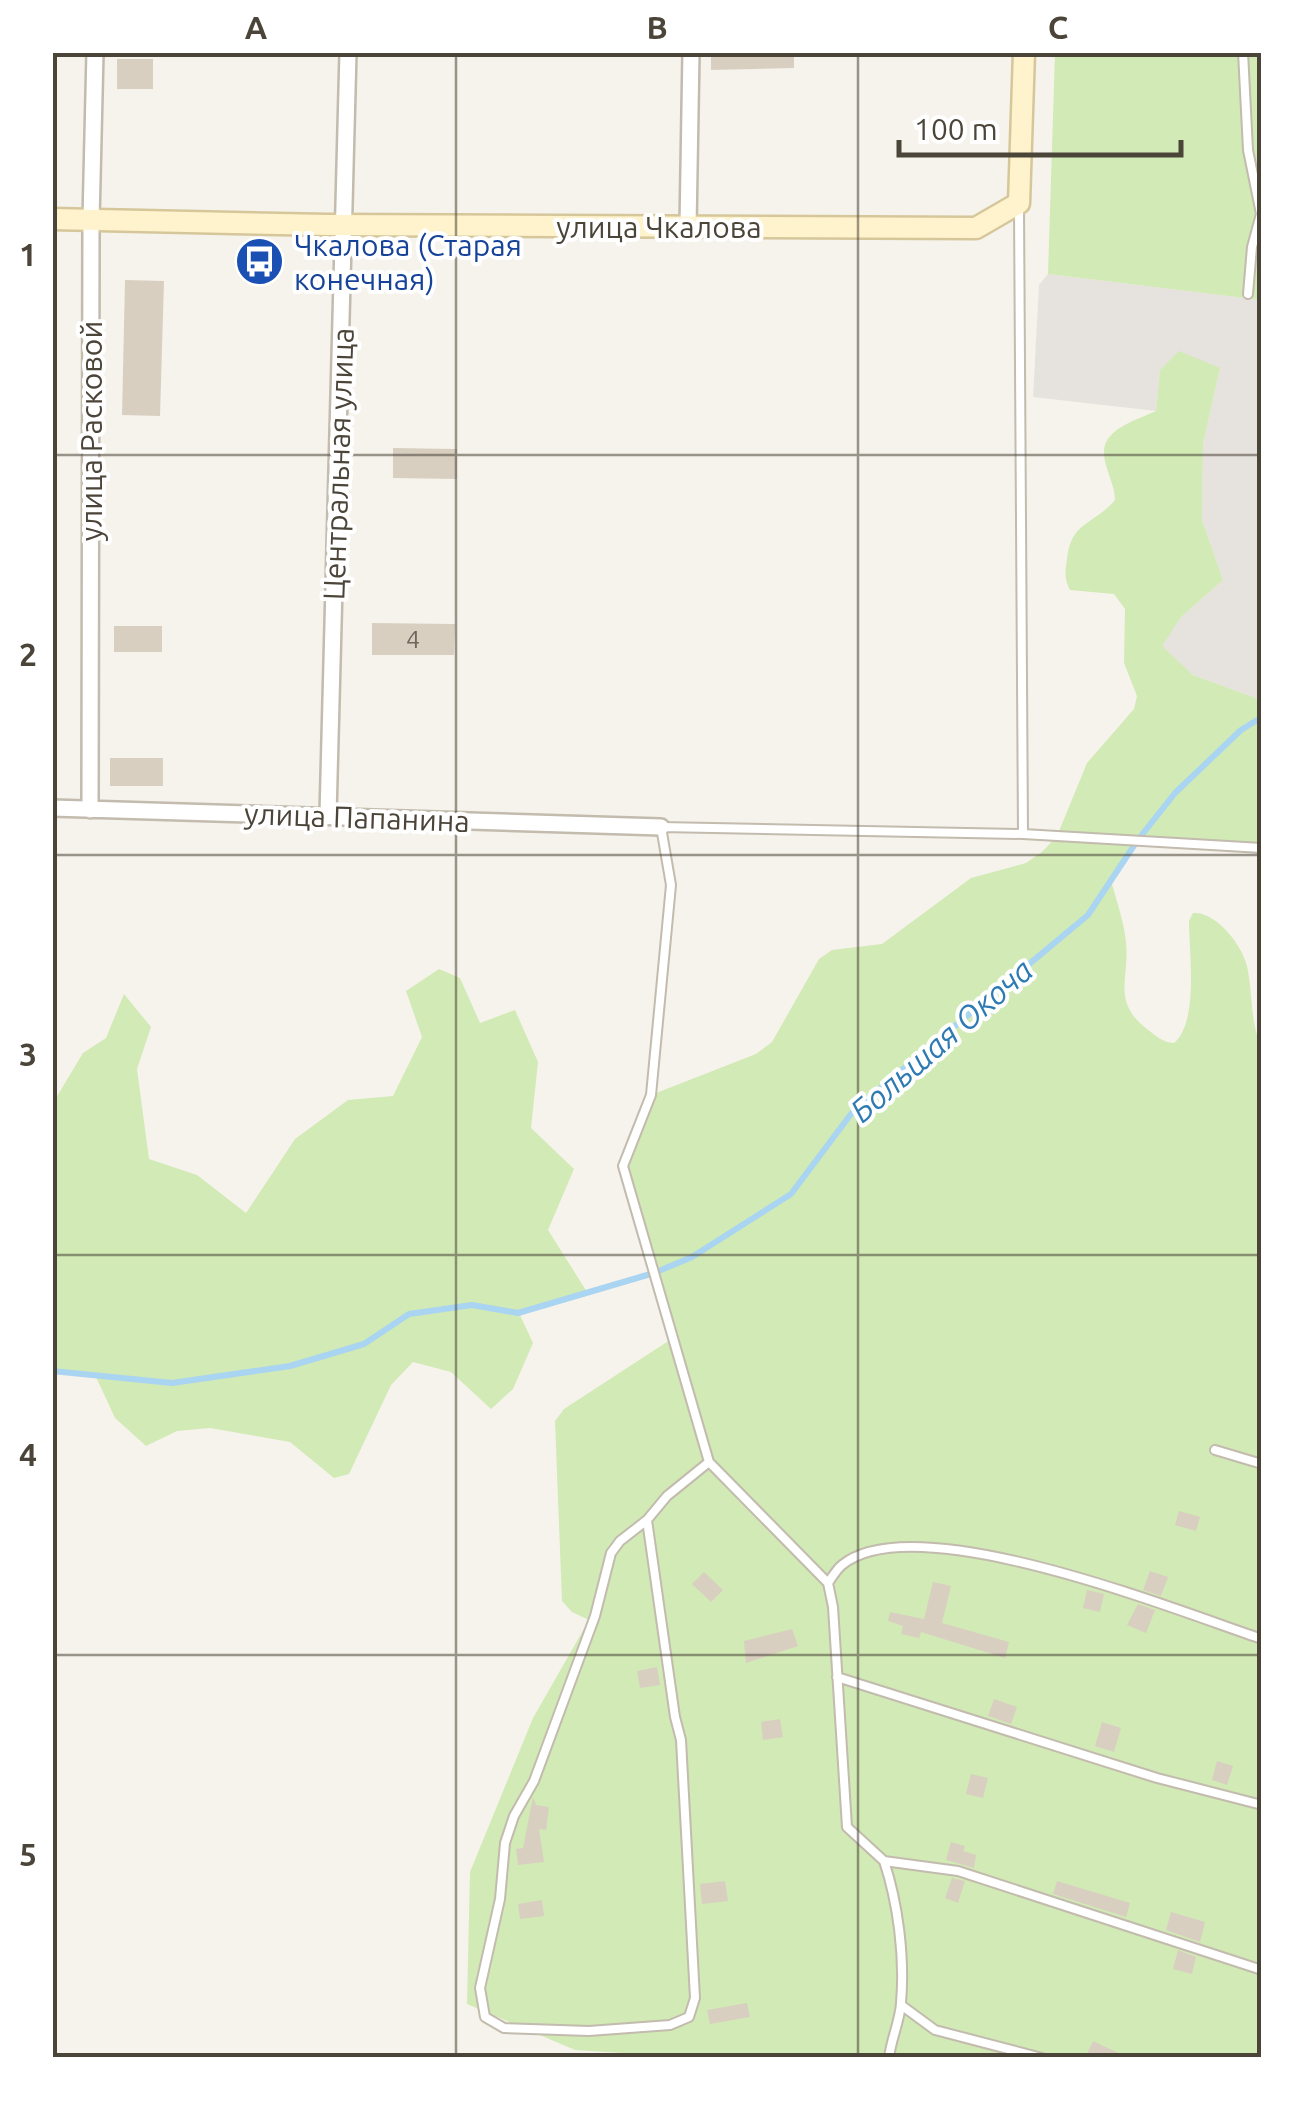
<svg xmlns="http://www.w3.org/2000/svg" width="1314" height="2110" viewBox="0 0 1314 2110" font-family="Ubuntu,sans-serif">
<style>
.industrial{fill:#e6e2dd}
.green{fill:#d2eab5}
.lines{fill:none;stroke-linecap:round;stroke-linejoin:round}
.stream{stroke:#a9d4f2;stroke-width:6}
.building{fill:#d8cfc1}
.lane-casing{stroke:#c2bbae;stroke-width:12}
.street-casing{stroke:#c2bbae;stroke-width:20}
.secondary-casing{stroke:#d6c79b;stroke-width:25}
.lane{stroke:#fff;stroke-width:8}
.street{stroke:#fff;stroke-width:15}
.secondary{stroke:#fff3cd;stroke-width:20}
.grid{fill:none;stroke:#4b4439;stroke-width:2.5;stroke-opacity:0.55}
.labels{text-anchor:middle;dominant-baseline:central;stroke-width:8;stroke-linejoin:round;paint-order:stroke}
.number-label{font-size:25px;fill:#6e675b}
.street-label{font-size:30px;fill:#4b4439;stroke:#fff}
.transit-label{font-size:30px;fill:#164399;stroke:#fff;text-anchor:start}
.water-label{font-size:32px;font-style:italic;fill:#2e7ab2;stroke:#fff}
.neatline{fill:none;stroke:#4b4439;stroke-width:4}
.grid-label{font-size:32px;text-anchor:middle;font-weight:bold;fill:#4b4439}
</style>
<rect width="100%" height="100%" fill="#f6f3ec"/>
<path class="industrial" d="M1048,274L1261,300V700L1193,675L1161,646L1181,617L1223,580L1202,520L1203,444L1220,368L1160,370L1156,411L1033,397L1039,285Z"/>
<path class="green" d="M1055,53H1261V300L1048,274Z
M1179,351L1220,368L1203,444L1202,520L1223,580L1181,617L1162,646L1193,675L1261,700V848L1137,841L1111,880C1116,900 1124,921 1126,942C1130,979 1111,1001 1147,1029C1156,1036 1162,1042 1174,1043C1199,1022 1189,953 1189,921L1193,913C1216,911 1242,945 1247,966C1253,993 1250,1022 1261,1046V2057H687L575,2050L467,2004L470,1872L533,1718L589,1620L572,1612L562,1601L555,1421L564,1409L673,1338L623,1166L651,1095L756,1054L772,1042L819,959L832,950L882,944L971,878L1026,863L1042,852L1057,836L1087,763L1134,709L1137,696L1124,663L1125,609L1114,594L1070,590C1064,579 1065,572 1067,559C1071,521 1094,525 1115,500C1115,484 1103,466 1104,451C1105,428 1139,419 1156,411L1160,370Z
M439,969L460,978L480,1023L515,1010L538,1062L531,1128L574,1169L548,1230L587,1292L519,1313L533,1343L513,1389L491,1409L451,1372L413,1362L391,1385L349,1474L334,1478L290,1442L210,1428L177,1431L146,1446L115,1418L96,1377L53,1371V1103L83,1053L106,1038L124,994L151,1027L137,1069L149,1159L197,1175L246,1213L295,1139L348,1100L393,1096L422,1037L406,991Z"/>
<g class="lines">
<path class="stream" d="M52,1371L172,1383L290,1366L364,1344L409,1314L472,1305L518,1313L654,1273L692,1257L791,1194L854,1110L1088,915L1137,841L1175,793L1241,730L1262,717"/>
</g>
<path class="building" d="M711,52H794V68L711,70Z
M117,59H153V89H117Z
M125,280L164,281L160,416L122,415Z
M393,448L457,449V479L393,478Z
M372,623L455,624L454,655H372Z
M114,626H162V652H114Z
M110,758H163V786H110Z
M1179,1511L1200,1517L1196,1531L1175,1525Z
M1150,1571L1168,1577L1161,1596L1143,1590Z
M704,1572L723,1590L711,1602L692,1584Z
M933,1582L951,1586L942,1623L1009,1642L1005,1658L921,1632L919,1638L901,1634L903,1626L888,1621L890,1612L924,1619Z
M1087,1590L1104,1594L1100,1612L1083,1608Z
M1138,1604L1155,1610L1146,1633L1127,1625Z
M792,1629L798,1646L746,1663L744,1641Z
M657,1667L660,1685L640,1688L637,1671Z
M994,1699L1017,1707L1011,1724L988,1716Z
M780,1719L783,1737L763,1740L761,1722Z
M1102,1722L1121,1728L1114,1752L1095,1746Z
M1217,1761L1233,1766L1227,1785L1212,1780Z
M971,1774L988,1778L983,1798L966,1794Z
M533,1797L536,1805L549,1807L546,1830L539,1829L544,1862L518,1865L516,1849L523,1848Z
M951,1842L965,1846L963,1851L976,1855L974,1868L946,1860Z
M952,1878L965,1881L958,1903L945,1898Z
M725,1881L728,1901L702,1904L700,1884Z
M1057,1881L1130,1903L1126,1917L1053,1894Z
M542,1900L544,1916L520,1919L518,1904Z
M1171,1912L1205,1922L1200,1942L1166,1930Z
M1178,1950L1196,1957L1192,1974L1173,1969Z
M747,2003L750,2017L710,2024L707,2010Z
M1093,2041L1129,2058H1085Z"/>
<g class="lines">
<defs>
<path id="lane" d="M1243,52L1248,150L1261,214L1252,247L1248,294
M1019,208L1023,834L661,827L671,885L651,1095L623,1166L709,1462L828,1583L833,1607L847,1827L884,1861L958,1871L1262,1970
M1023,834L1262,848
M1215,1450L1262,1464
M647,1520L620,1541L611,1553L595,1616L534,1781L514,1816L505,1843L500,1899L480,1988L485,2017L504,2028L589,2031L670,2025L689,2017L695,1998L681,1740L675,1717L647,1520L667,1496L709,1462
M828,1583C832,1577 837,1569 842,1565C915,1505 1178,1611 1262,1639
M837,1677L1157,1778L1262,1805
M884,1861C898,1903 905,1957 901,2003C900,2021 891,2039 889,2058
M901,2005L935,2030L1042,2058"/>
<path id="street" d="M688,227L691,52
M52,808L661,827
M90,810L91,220L95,52
M328,815L348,52"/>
<path id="secondary" d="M52,219L328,225L976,228L1019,203L1024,52"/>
</defs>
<use href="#lane" class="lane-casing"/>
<use href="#street" class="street-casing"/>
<use href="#secondary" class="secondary-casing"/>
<use href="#lane" class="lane"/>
<use href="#street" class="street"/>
<use href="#secondary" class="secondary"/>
</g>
<path class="grid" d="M456,52V2058M858,52V2058M52,455H1262M52,855H1262M52,1255H1262M52,1655H1262"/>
<defs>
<symbol id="bus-disc" viewBox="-11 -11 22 22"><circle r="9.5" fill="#1a4fb4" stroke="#fff"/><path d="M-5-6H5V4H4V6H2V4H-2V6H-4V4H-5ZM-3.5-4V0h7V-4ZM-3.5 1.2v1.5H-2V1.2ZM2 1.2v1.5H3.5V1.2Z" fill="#fff"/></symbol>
</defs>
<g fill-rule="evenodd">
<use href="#bus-disc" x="232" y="234" width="55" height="55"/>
</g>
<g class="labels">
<g class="number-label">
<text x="413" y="639">4</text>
</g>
<g class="street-label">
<text x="659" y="227">улица Чкалова</text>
<text transform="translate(91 431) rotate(-90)">улица Расковой</text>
<text transform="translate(338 464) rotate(-88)">Центральная улица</text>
<text transform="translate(357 817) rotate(2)">улица Папанина</text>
</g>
<g class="transit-label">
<text x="294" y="245">Чкалова (Старая<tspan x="294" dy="34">конечная)</tspan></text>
</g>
<g class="water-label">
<text transform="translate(941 1040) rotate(-41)">Большая Окоча</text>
</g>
</g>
<rect width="1314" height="2110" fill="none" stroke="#ffffff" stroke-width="110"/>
<path d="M899 140v15h282v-15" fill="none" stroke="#4b4439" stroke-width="5"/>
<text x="914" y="140" font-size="30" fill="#4b4439" stroke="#ffffff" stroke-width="8" paint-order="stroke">100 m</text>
<rect x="55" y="55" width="1204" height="2000" class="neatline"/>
<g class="grid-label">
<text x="256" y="39">A</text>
<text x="657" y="39">B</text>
<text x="1058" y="39">C</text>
<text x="28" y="266">1</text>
<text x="28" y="666">2</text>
<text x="28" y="1066">3</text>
<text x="28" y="1466">4</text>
<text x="28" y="1866">5</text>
</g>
</svg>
